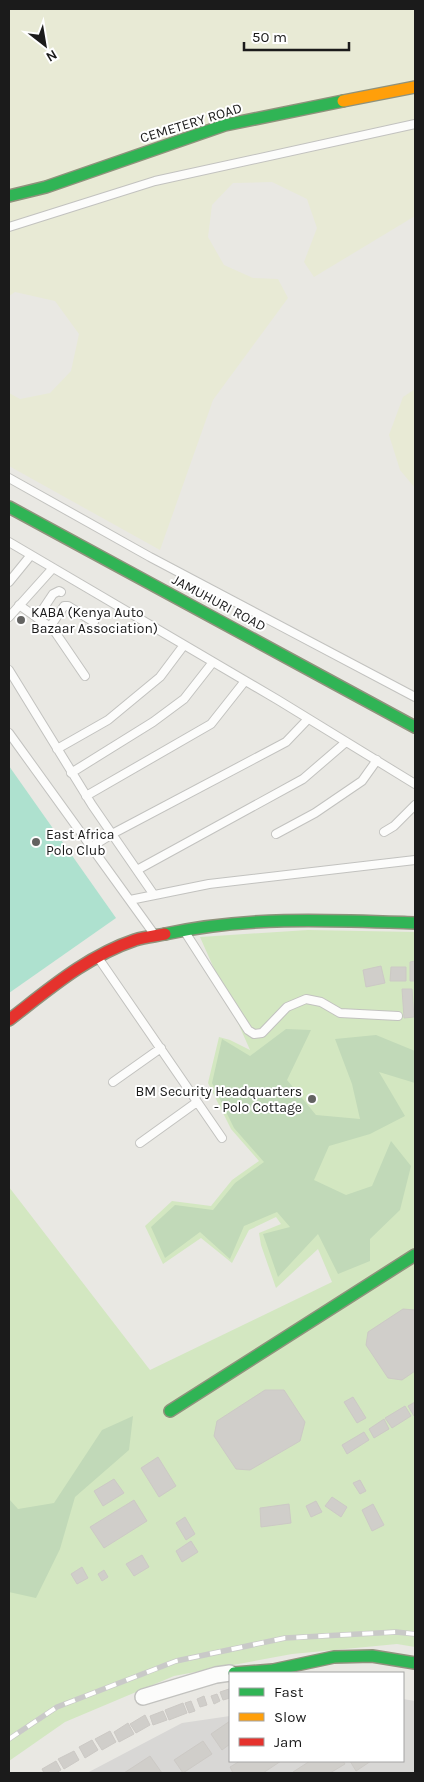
<svg xmlns="http://www.w3.org/2000/svg" width="424" height="1782" viewBox="0 0 424 1782" font-family="Karla,sans-serif">
<style>
.residential{fill:#d8d7d5}
.farmland{fill:#e8ead5}
.grass{fill:#d3e7c1}
.forest{fill:#c1d9b8}
.pitch{fill:#aee1cf}
.building{fill:#d0ceca;stroke:#ccc9c5}
.lines{fill:none;stroke-linecap:round;stroke-linejoin:round}
.lane-casing{stroke:#c2c2bf;stroke-width:10}
.street-casing{stroke:#c2c2bf;stroke-width:18}
.fast-casing{stroke:#8f927c;stroke-width:14}
.slow-casing{stroke:#8f927c;stroke-width:14}
.jam-casing{stroke:#8f927c;stroke-width:14}
.lane{stroke:#fcfcfb;stroke-width:8}
.street{stroke:#fcfcfb;stroke-width:15}
.fast{stroke:#30b455;stroke-width:11}
.slow{stroke:#ff9f0a;stroke-width:11}
.jam{stroke:#e5322d;stroke-width:11}
.rail-casing{stroke:#c9c9c8;stroke-width:5.5}
.rail{stroke:#fff;stroke-width:4;stroke-dasharray:11;stroke-linecap:butt}
.poi-dot{fill:#636361;stroke:#fff;stroke-width:2}
.labels{text-anchor:middle;dominant-baseline:central;stroke-width:4;stroke-linejoin:round;paint-order:stroke}
.street-label{font-size:14px;fill:#1b1b1b;stroke:#fff}
.poi-label{font-size:14px;fill:#1b1b1b;stroke:#fff;text-anchor:start}
</style>
<rect width="100%" height="100%" fill="#e9e8e3"/>
<path class="residential" d="M403,1699L415,1701V1773H87L182,1723L230,1716V1761H403Z"/>
<path class="farmland" d="M9,9H415V216L314,277L304,262L317,228L307,199L272,182L233,183L212,205L208,237L224,265L253,278L278,279L288,298L213,400L160,550L9,466V393L20,399L50,393L71,371L79,334L55,301L15,292L9,296Z
M415,389V488L400,470L389,435L403,397Z"/>
<path class="grass" d="M308,930L415,932V1647L397,1644L292,1654L174,1676L65,1722L9,1761V1187L150,1370L332,1282L318,1249L276,1288L261,1245L259,1233L281,1224L276,1217L249,1230L232,1263L201,1238L163,1264L145,1226L172,1201L211,1206L232,1180L259,1161L231,1129L208,1083L219,1037L230,1040L250,1050L200,937Z"/>
<path class="forest" d="M286,1029L311,1030L287,1080L316,1115L360,1119L352,1084L335,1039L376,1035L415,1051V1083L379,1072L405,1116L370,1134L329,1146L314,1180L346,1195L372,1186L391,1141L411,1166L400,1210L370,1239V1261L338,1274L318,1234L278,1277L263,1234L290,1227L277,1212L244,1226L230,1259L200,1232L165,1258L151,1227L175,1205L213,1210L235,1183L264,1162L234,1128L212,1083L222,1039L250,1056Z
M133,1416L129,1450L75,1497L60,1549L36,1598L9,1592V1499L18,1509L54,1503L102,1430Z"/>
<path class="pitch" d="M9,766L116,918L9,993Z"/>
<path class="building" d="M415,961V981H410V962Z
M381,966L385,983L366,987L363,970Z
M391,967H406V981H390Z
M402,989H412L414,1017L404,1018Z
M403,1309L415,1310V1371L402,1380L388,1378L366,1345L368,1332Z
M265,1390H284L305,1422L300,1441L250,1470L236,1469L214,1436L217,1421Z
M353,1397L366,1418L357,1423L344,1402Z
M415,1402V1415L414,1416L408,1406Z
M405,1406L411,1416L392,1428L385,1418Z
M384,1419L389,1429L374,1438L369,1429Z
M364,1432L369,1440L347,1454L342,1445Z
M158,1457L176,1486L159,1497L141,1468Z
M114,1479L124,1493L103,1506L94,1491Z
M360,1480L366,1491L360,1494L353,1483Z
M332,1497L347,1507L341,1517L325,1506Z
M134,1500L147,1521L104,1548L90,1527Z
M316,1501L322,1512L311,1517L306,1506Z
M289,1504L291,1523L261,1527L260,1508Z
M373,1504L384,1525L372,1531L362,1510Z
M185,1517L195,1534L186,1540L176,1523Z
M191,1541L198,1552L182,1562L176,1551Z
M142,1555L149,1567L134,1576L126,1564Z
M82,1567L88,1578L77,1584L71,1574Z
M104,1570L108,1577L102,1581L98,1574Z
M229,1689L230,1698L223,1700L220,1692Z
M217,1694L220,1701L214,1704L211,1696Z
M204,1696L207,1705L200,1707L197,1699Z
M191,1701L195,1711L189,1713L185,1703Z
M183,1703L187,1713L169,1720L165,1710Z
M163,1711L167,1720L153,1725L150,1716Z
M145,1715L150,1725L136,1733L130,1724Z
M230,1721V1744L222,1750L211,1734Z
M128,1723L134,1734L119,1742L114,1732Z
M110,1731L116,1742L102,1750L95,1739Z
M92,1740L98,1750L85,1758L79,1747Z
M203,1741L212,1754L183,1773L174,1760Z
M74,1751L79,1760L64,1769L58,1759Z
M150,1756L162,1773H124Z
M56,1761L61,1770L56,1773H44L42,1769Z
M240,1761H281L263,1773H233L230,1767Z
M310,1761H343L345,1764L330,1773H294L293,1772Z
M350,1761H371L356,1771Z"/>
<g class="lines">
<defs>
<path id="lane" d="M9,227L155,181L415,124
M9,478L150,557L415,697
M9,542L278,700L415,784
M9,582L31,555
M19,605L53,629L85,676
M9,617L53,568
M37,618L53,594L59,591L61,592
M50,627L64,606H68L94,622
M9,670L92,805L154,895
M9,733L154,934
M57,749L108,720L160,677L184,645
M71,773L153,722L184,699L213,662
M86,796L211,724L245,681
M384,832L394,826L415,805
M276,834L315,813L362,781L377,760
M91,847L112,834L286,742L308,719
M137,870L303,779L346,742
M130,900L209,884L415,860
M185,932L248,1030L254,1034L262,1033L287,1007L306,999L321,1002L340,1013L398,1016
M99,959L222,1138
M113,1082L161,1048
M140,1143L197,1102"/>
<path id="street" d="M143,1697L216,1675L230,1673"/>
<path id="fast" d="M9,196L46,187L225,125L343,101
M9,507L415,727
M165,934C248,916 331,920 415,923
M170,1411L415,1255
M234,1673L273,1670L334,1657L372,1656L415,1663"/>
<path id="slow" d="M343,101L415,87"/>
<path id="jam" d="M9,1020C48,990 87,956 135,940C145,937 155,936 165,934"/>
</defs>
<use href="#lane" class="lane-casing"/>
<use href="#street" class="street-casing"/>
<use href="#fast" class="fast-casing"/>
<use href="#slow" class="slow-casing"/>
<use href="#jam" class="jam-casing"/>
<use href="#lane" class="lane"/>
<use href="#street" class="street"/>
<use href="#fast" class="fast"/>
<use href="#slow" class="slow"/>
<use href="#jam" class="jam"/>
<defs>
<path id="rail" d="M9,1739L57,1707L176,1661L285,1638L396,1632L415,1634"/>
</defs>
<use href="#rail" class="rail-casing"/>
<use href="#rail" class="rail"/>
</g>
<g class="poi-dot">
<circle cx="21" cy="620" r="5"/>
<circle cx="36" cy="842" r="5"/>
<circle cx="312" cy="1099" r="5"/>
</g>
<g class="labels">
<g class="street-label">
<text transform="translate(191 123) rotate(-17)">CEMETERY ROAD</text>
<text transform="translate(219 603) rotate(28)">JAMUHURI ROAD</text>
</g>
<g class="poi-label">
<text x="31" y="612">KABA (Kenya Auto<tspan x="31" dy="16">Bazaar Association)</tspan></text>
<text x="46" y="834">East Africa<tspan x="46" dy="16">Polo Club</tspan></text>
<text x="302" y="1091" text-anchor="end">BM Security Headquarters<tspan x="302" dy="16">- Polo Cottage</tspan></text>
</g>
</g>
<rect width="424" height="1782" fill="none" stroke="#1b1b1b" stroke-width="20"/>
<rect x="229" y="1672" width="175" height="90" fill="#ffffff" stroke="#a4a4a4"/>
<rect x="239" y="1688" width="25" height="8" fill="#30b455" stroke="#a4a4a4"/>
<text x="274" y="1697" font-size="15" fill="#1b1b1b">Fast</text>
<rect x="239" y="1713" width="25" height="8" fill="#ff9f0a" stroke="#a4a4a4"/>
<text x="274" y="1722" font-size="15" fill="#1b1b1b">Slow</text>
<rect x="239" y="1738" width="25" height="8" fill="#e5322d" stroke="#a4a4a4"/>
<text x="274" y="1747" font-size="15" fill="#1b1b1b">Jam</text>
<g transform="translate(45 45) rotate(149)" stroke="#ffffff" stroke-width="4" paint-order="stroke">
<path d="M0-4L9 19L0 12L-9 19Z" fill="#1b1b1b"/>
<text y="-8" font-size="14" font-weight="bold" text-anchor="middle" fill="#1b1b1b">N</text>
</g>
<path d="M244 42v8h105v-8" fill="none" stroke="#1b1b1b" stroke-width="2.5"/>
<text x="252" y="42" font-size="15" fill="#1b1b1b" stroke="#ffffff" stroke-width="4" paint-order="stroke">50 m</text>
</svg>
